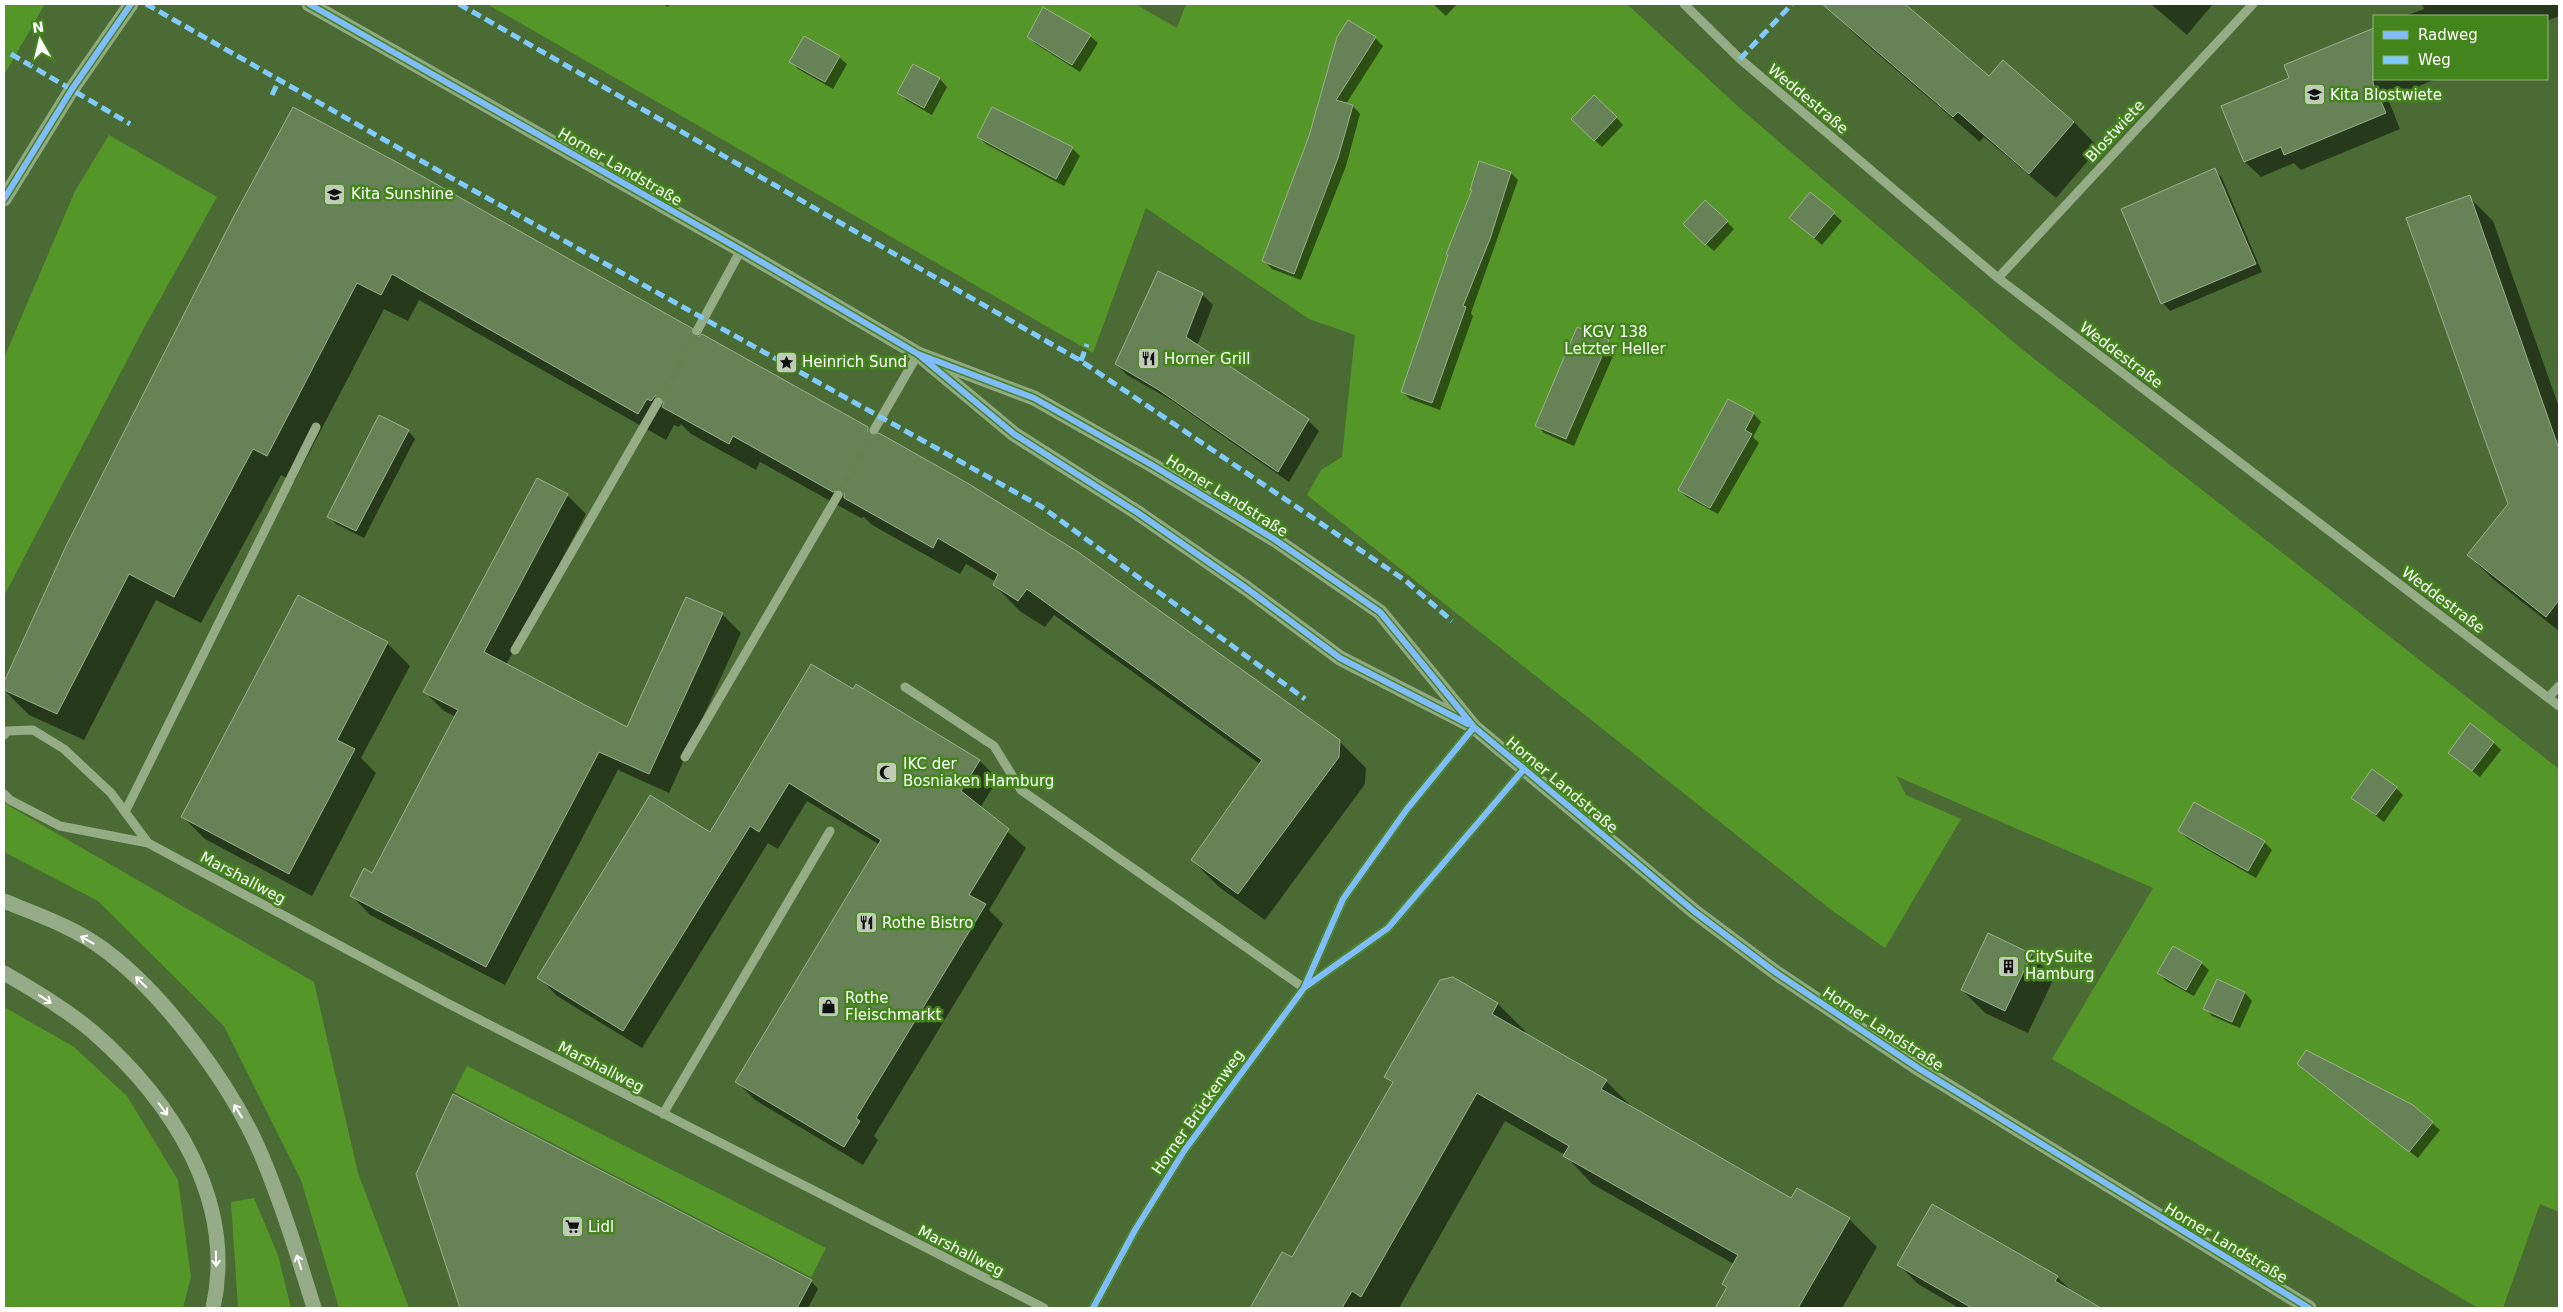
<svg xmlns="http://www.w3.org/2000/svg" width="2563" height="1312" viewBox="0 0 2563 1312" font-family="'DejaVu Sans',sans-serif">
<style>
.green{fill:#549627}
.shadow{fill:#0007}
.building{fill:#678257;stroke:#9bb08e}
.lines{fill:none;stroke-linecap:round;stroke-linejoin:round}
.minor-tunnel{stroke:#658252;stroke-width:9;stroke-dasharray:9 4.5;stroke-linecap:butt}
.minor{stroke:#95ac86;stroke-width:9}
.major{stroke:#93a884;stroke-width:15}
.highway{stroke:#96ab88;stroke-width:15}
.quiet{stroke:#80caff;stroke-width:5;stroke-dasharray:10 5;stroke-linecap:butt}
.cycleway-casing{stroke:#44841c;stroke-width:9}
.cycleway{stroke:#80bcff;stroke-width:6}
.oneway{stroke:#fff}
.labels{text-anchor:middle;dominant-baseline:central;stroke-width:5;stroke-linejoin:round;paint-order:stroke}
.poi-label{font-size:15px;fill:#fff;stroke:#44841c;text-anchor:start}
.street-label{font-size:15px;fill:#fff;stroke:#44841c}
.park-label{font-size:15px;fill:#fafef7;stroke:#44841c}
</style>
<rect width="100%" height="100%" fill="#4a6c34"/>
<path class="green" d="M4,4H45L4,75Z
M487,4H1135L1177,28L1186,4H1627L1743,111L2023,350L2559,769V1212L2540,1204L2503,1308H2478L2052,1059L2153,888L1896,776L1906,795L1961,819L1885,948L1830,909L1307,495L1321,470L1342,457L1355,335L1309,319L1146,208L1093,353Z
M109,135L217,197L145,326L4,596V358L75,191Z
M4,803L314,982L358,1173L409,1308H339L301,1180L224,1026L98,901L4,852Z
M4,1007L74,1047L127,1096L178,1180L191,1277L183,1308H4Z
M467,1066L826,1248L811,1277L454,1092Z
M254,1198L278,1255L291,1308H238L231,1202Z"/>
<path class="shadow" d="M662,4H670L668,7Z
M1433,4H1457L1446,16Z
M1839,4H1903L1989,77L2003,61L2074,122L2099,148L2056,198L1984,137L1980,142L1858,37L1832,12Z
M2151,4H2213L2187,35Z
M2422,4H2559V16L2547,21V16H2405L2424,9Z
M2374,29V79H2436L2388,99L2400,129L2301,170L2294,163L2261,177L2245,162L2222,107L2291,79L2286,66Z
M1090,36L1098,43L1080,72L1036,44L1029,37Z
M1375,38L1383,46L1346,104L1353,106L1360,114L1346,166L1301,280L1272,269L1264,261L1310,136Z
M839,57L847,64L833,89L798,69L791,62Z
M914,66L940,79L947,87L932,115L906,100L899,93Z
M993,108L1072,148L1080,156L1064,186L986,144L978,137Z
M1616,117L1623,125L1602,147L1573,119Z
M1480,162L1511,173L1518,180L1471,313L1473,316L1440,410L1410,399L1403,392L1473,191Z
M2215,170L2222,178L2262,272L2170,311L2163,303Z
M1811,194L1842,221L1822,245L1791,218Z
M2469,197L2493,221L2559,407L2557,494L2559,631L2493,579L2468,555L2509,504Z
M236,217L691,329L699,338L868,428L875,436L1339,741L1366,768L1365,784L1265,920L1219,887L1192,860L1260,764L1054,615L1045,627L1021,612L994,585L996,582L966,564L960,574L872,525L864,517L861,518L760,462L756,470L691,434L681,424L679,427L674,425L666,440L419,300L408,321L384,309L294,482L281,475L201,623L156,600L84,740L29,715L4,690V685L70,542Z
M1727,222L1734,229L1714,251L1692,232Z
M1202,294L1213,305L1197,346L1308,420L1319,431L1289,482L1171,400L1127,375L1116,364Z
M1608,341L1616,349L1574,446L1544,433L1537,425Z
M1729,401L1754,414L1761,422L1753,437L1759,443L1718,514L1687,497L1679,490Z
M408,431L415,439L364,538L336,524L329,516Z
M567,495L586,514L506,665L628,729L722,614L741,633L669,793L618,770L505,985L370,915L352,896L373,874L456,717L444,711L425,692Z
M299,597L387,643L410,666L361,758L376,773L312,896L205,839L183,817Z
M811,666L980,761L998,779L980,808L1026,848L989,910L1003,924L874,1136L878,1140L863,1165L755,1100L737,1082L880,845L807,801L778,849L768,843L642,1048L557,996L539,977L710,834Z
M2493,742L2501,750L2480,777L2458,760Z
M2396,788L2403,795L2384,822L2353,798Z
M2179,831L2264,842L2272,850L2256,878L2187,838Z
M2031,955L2054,978L2028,1033L1985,1013L1962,990Z
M2201,963L2209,970L2194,996L2166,981L2159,973Z
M2217,981L2245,993L2252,1001L2240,1028L2212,1016L2205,1008Z
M1498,1004L1526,1032L1524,1034L1606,1081L1634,1109L1792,1200L1849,1219L1877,1247L1842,1308H1716L1728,1288L1723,1284L1734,1264L1592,1184L1565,1155L1505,1121L1399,1308H1252L1283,1254L1292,1259L1393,1084L1386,1076Z
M2307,1071L2412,1106L2440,1130L2418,1158Z
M417,1174L811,1281L818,1289L808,1308H462Z
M1898,1264L2057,1277L2076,1295L2099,1308H1959L1918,1284Z"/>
<path class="building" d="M1822,4H1905L1989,76L2003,60L2074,122L2029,174L1958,112L1953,117Z
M1043,7L1091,35L1072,65L1027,37Z
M1348,20L1376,37L1336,100L1353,105L1338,158L1294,274L1262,261L1309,136L1337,37Z
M2374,28L2373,83L2386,113L2284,155L2281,147L2244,162L2221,106L2289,78L2284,65Z
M804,36L840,56L825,82L789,62Z
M913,64L940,78L924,108L897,93Z
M1594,95L1617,117L1594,141L1571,119Z
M293,107L404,166L688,326L692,328L694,336L698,337L702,334L868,427V433L871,436L879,433L969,484L1078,552L1340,740L1339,757L1238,894L1191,860L1262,760L1195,711L1027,589L1018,601L993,585L998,574L938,538L933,548L844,498V492L841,489L833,492L733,436L729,444L662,407L664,402L661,396H655L651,401L647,399L638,414L392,274L381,295L357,283L267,456L253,449L174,597L129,574L57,714L4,690V682L67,544L234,216Z
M992,107L1073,147L1056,179L977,137Z
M1479,161L1511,172L1490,239L1463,306L1466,307L1432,403L1401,392L1448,255L1446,254L1472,190H1470Z
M2215,168L2256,264L2161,304L2121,209Z
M1810,192L1835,212L1814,238L1789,218Z
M2470,195L2559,449V600L2546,617L2467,555L2508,504L2406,218Z
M1705,200L1728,221L1705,245L1683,224Z
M1158,271L1203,293L1186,337L1309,419L1278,472L1159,390L1115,364Z
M1577,327L1609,340L1566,439L1535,426Z
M1728,399L1754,413L1745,430L1752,434L1710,508L1678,490Z
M379,415L409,430L356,531L327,517Z
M537,478L568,494L484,652L627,727L686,597L723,613L649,774L599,752L486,967L350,896L364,868L372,873L458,710L423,692Z
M298,595L388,642L337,740L355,749L289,874L181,817Z
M811,664L853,689L856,684L980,760L961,791L1009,829L969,895L986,904L856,1118L860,1121L844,1147L735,1082L881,840L789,783L759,832L750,826L623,1031L537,978L650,795L710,832Z
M2470,723L2494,742L2472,771L2448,753Z
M2372,769L2397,787L2376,815L2351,798Z
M2194,802L2265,841L2248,871L2178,831Z
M1988,933L2032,954L2005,1011L1961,990Z
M2173,946L2202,962L2186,990L2157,973Z
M1453,977L1498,1003L1492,1014L1607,1080L1601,1089L1791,1198L1797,1188L1850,1218L1798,1308H1715L1727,1287L1722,1284L1738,1255L1563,1156L1569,1146L1477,1093L1361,1297L1352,1291L1342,1308H1250L1282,1252L1292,1257L1393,1082L1384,1077L1440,980Z
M2217,979L2245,992L2232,1022L2203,1009Z
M2306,1050L2413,1105L2433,1122L2409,1152L2297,1064Z
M453,1094L812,1280L797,1308H460L416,1174Z
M1932,1204L2058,1276L2055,1281L2101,1308H1972L1897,1265Z"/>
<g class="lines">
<path class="minor-tunnel" d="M658,402L697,331
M838,495L874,430"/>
<path class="minor" d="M1684,4L1740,59L1998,278L2559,706
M1998,278L2253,4
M697,331L741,250
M874,430L918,354
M515,650L658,402
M905,687L994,746L1021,790L1304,988
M2548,698L2559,686
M4,735L7,731L33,730L64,749L111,793L148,843
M685,757L838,495
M4,794L10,800L60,826L148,843L447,1003L1044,1308
M125,812L316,427
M1305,987L1388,928L1524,769
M663,1114L830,831
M1093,1308L1135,1230L1184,1151L1304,988L1343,899L1407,809L1474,727"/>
<path class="major" d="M309,4L741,250L918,354L1014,434L1138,513L1246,588L1340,658L1467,723
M4,199L72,89L131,4
M918,354L1034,398L1152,465L1274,539L1380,612L1474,727L1695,912L1775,972L1918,1068L2309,1308"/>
<path class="highway" d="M4,901C38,915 77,928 106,951C165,995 232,1086 261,1154C282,1204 298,1256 314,1308
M4,973C34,990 66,1009 93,1032C171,1100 237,1200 213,1308"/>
<path class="quiet" d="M146,4L446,175L1042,507L1305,699
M459,4L1081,361L1406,581L1452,621
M11,54L130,124
M1740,59L1792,4
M272,95L279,80
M1081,361L1087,344"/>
<defs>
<path id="cycleway" d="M309,4L741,250L918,354L1014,434L1138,513L1246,588L1340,658L1468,724
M4,199L72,89L131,4
M918,354L1034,398L1152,465L1274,539L1380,612L1474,727L1695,912L1775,972L1918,1068L2309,1308
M1305,987L1388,928L1524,769
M1093,1308L1135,1230L1184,1151L1304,988L1343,899L1407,809L1474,727"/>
</defs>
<use href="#cycleway" class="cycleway-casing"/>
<use href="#cycleway" class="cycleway"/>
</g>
<defs><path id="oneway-shaft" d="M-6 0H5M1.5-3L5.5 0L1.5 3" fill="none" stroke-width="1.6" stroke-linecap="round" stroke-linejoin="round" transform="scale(1.25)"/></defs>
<g class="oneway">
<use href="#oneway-shaft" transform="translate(87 940) rotate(-151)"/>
<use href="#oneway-shaft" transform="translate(141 982) rotate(-136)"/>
<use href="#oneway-shaft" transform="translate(45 999) rotate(33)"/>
<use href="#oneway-shaft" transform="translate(163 1109) rotate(53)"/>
<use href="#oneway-shaft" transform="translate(238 1111) rotate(-122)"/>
<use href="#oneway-shaft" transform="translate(216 1259) rotate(89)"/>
<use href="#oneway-shaft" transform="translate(299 1262) rotate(-108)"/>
</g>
<defs>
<symbol id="school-square" viewBox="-11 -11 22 22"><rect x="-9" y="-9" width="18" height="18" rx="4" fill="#c0ccb8" stroke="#44841c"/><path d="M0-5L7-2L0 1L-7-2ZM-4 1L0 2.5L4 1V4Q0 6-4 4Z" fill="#111"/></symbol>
<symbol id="restaurant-square" viewBox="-11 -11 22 22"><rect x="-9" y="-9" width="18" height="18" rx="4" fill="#c0ccb8" stroke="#44841c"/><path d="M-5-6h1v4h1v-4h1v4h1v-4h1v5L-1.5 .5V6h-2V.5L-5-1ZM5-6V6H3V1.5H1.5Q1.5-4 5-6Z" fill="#111"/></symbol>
<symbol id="sight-square" viewBox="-11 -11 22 22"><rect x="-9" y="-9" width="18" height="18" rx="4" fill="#c0ccb8" stroke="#44841c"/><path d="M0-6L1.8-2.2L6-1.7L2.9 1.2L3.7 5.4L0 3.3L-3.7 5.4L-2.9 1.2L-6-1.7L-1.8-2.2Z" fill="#111"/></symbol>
<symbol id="mosque-square" viewBox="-11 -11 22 22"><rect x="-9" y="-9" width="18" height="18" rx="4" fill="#c0ccb8" stroke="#44841c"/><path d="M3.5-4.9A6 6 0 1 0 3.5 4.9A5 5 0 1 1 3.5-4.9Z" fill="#111"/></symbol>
<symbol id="building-square" viewBox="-11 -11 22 22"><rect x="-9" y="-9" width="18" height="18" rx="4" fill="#c0ccb8" stroke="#44841c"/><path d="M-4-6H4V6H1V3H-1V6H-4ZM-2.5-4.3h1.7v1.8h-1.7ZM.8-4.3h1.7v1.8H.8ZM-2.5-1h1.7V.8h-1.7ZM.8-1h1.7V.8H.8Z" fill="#111"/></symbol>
<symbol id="shop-square" viewBox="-11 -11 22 22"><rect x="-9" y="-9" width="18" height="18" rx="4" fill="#c0ccb8" stroke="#44841c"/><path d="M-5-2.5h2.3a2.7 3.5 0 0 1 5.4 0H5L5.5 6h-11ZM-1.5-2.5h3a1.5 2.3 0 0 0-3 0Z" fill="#111"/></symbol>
<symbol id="supermarket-square" viewBox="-11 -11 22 22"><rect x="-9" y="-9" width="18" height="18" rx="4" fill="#c0ccb8" stroke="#44841c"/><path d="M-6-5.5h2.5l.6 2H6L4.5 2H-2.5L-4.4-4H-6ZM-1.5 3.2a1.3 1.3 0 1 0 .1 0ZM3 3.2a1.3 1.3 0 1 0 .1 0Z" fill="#111"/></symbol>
</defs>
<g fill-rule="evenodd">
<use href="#school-square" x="2302" y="82" width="25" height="25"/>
<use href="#school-square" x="322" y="182" width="25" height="25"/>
<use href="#restaurant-square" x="1136" y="346" width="25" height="25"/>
<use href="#sight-square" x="774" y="350" width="25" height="25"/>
<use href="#mosque-square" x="874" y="760" width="25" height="25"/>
<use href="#restaurant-square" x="854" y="910" width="25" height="25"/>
<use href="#building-square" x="1996" y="954" width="25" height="25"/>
<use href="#shop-square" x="816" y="994" width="25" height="25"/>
<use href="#supermarket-square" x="560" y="1214" width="25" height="25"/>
</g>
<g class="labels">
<g class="poi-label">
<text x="2330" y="95">Kita Blostwiete</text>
<text x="351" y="194">Kita Sunshine</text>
<text x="1164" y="359">Horner Grill</text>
<text x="802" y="362">Heinrich Sund</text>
<text x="903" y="764">IKC der<tspan x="903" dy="17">Bosniaken Hamburg</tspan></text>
<text x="882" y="923">Rothe Bistro</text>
<text x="2025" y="957">CitySuite<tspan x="2025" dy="17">Hamburg</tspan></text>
<text x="845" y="998">Rothe<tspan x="845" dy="17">Fleischmarkt</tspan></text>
<text x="588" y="1227">Lidl</text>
</g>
<g class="street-label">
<text transform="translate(1808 99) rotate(40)">Weddestraße</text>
<text transform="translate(2115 131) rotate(-47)">Blostwiete</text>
<text transform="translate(620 167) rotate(30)">Horner Landstraße</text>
<text transform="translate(2121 355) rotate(37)">Weddestraße</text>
<text transform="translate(1227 496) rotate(32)">Horner Landstraße</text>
<text transform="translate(2443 600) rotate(37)">Weddestraße</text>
<text transform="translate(1562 785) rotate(40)">Horner Landstraße</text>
<text transform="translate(243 878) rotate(28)">Marshallweg</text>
<text transform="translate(1883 1029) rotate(33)">Horner Landstraße</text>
<text transform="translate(601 1067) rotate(27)">Marshallweg</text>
<text transform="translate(1198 1112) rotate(-55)">Horner Brückenweg</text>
<text transform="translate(2226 1243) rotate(31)">Horner Landstraße</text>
<text transform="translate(961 1251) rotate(27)">Marshallweg</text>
</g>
<g class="park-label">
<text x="1615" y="332">KGV 138<tspan x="1615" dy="17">Letzter Heller</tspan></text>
</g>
</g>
<rect width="2563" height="1312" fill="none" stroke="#ffffff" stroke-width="10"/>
<rect x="2373" y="15" width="175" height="65" fill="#44841c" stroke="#8fb577"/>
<rect x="2383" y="31" width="25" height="8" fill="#80bcff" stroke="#8fb577"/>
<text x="2418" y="40" font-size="15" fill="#ffffff">Radweg</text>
<rect x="2383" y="56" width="25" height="8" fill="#80caff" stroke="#8fb577"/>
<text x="2418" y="65" font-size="15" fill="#ffffff">Weg</text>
<g transform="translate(40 40) rotate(352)" stroke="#44841c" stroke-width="4" paint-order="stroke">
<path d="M0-4L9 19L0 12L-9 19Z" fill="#ffffff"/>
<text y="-8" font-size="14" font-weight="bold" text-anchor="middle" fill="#ffffff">N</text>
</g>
</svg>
